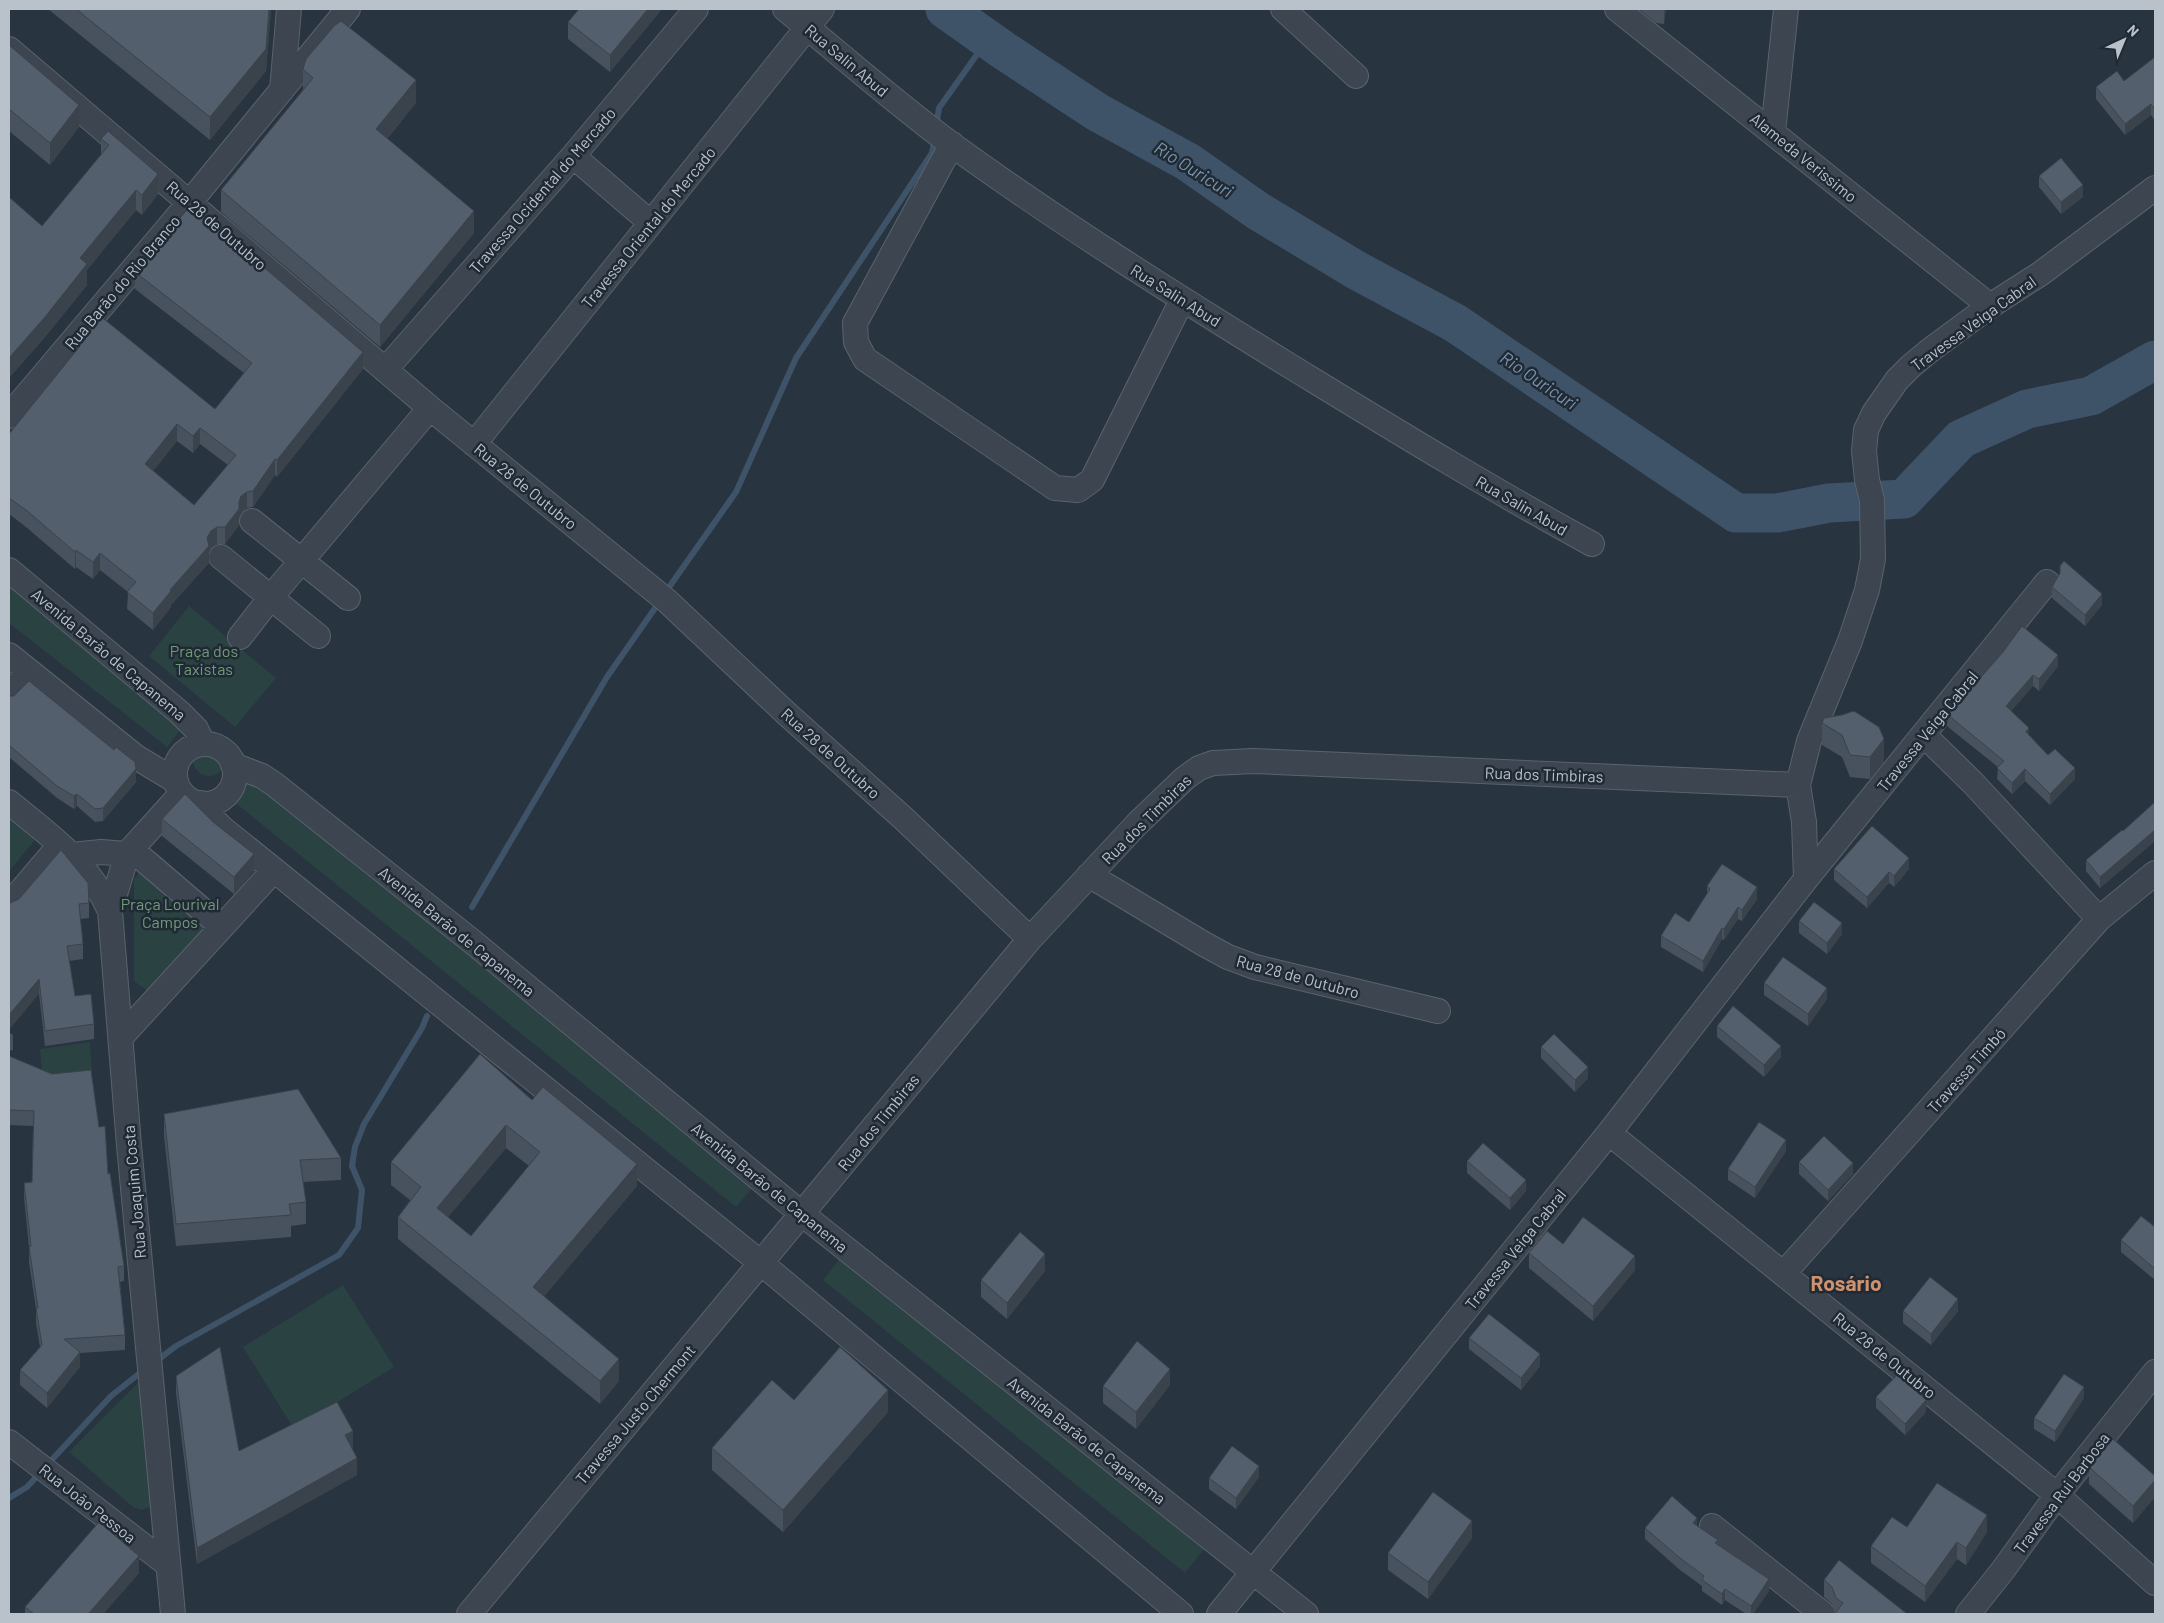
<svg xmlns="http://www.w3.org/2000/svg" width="2164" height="1623" viewBox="0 0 2164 1623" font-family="Barlow,sans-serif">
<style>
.green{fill:#2b4242}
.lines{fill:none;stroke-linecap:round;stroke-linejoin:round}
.stream{stroke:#3f5368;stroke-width:6}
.river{stroke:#3f5368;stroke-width:39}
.minor-casing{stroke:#5a636d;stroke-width:26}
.minor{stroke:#3c4550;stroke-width:24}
.wall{fill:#47525e;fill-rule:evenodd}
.shaded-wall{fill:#3a424c}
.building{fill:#535f6d;stroke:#3a424c;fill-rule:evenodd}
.labels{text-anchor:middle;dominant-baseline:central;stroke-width:5;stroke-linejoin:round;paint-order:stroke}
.street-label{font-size:16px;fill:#b9c1ca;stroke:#202a35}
.park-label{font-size:16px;fill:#719a78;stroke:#202a35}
.water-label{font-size:18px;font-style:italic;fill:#7b93ab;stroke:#202a35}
.district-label{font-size:21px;font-weight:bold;fill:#cf926e;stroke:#202a35}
</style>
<rect width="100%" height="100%" fill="#283440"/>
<path class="green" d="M9,579L186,722L167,747L9,623Z
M189,606L276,678L235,727L149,656Z
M193 760a16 16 0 1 1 32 0a16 16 0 1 1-32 0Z
M253,776L759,1180L736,1207L233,801Z
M9,809L40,834L9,871Z
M156,852L221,909L148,991L134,981V879Z
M90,1042L92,1073L55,1078L42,1071L40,1049Z
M845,1252L1207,1545L1185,1573L823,1280Z
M343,1285L394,1367L294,1429L243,1347Z
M139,1382L153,1500L150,1507L141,1510L133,1507L69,1452Z"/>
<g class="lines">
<path class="stream" d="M936,127L939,108L988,39
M665,593L736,492L796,358L932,153L935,137
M472,907L607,677L660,601
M155,1362L176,1346L339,1255L358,1228L362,1190L352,1166L355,1147L364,1124L422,1028L427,1016
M47,1465L111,1396L145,1369
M9,1498L27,1487L41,1472"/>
<path class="river" d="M945,9L1003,50L1097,112L1188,162L1258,211L1356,270L1455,323L1736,513H1777L1829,503L1904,499L1961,439L2027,409L2091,396L2155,360"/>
<defs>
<path id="minor" d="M785,9C840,54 894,102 951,144C1060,223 1175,295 1290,366C1390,427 1489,488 1592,544
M1283,9L1356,76
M1617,9L1990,306
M9,49L430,408L666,600L787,714L903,818L1030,939
M282,90L289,9
M1773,132L1786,9
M952,144L855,323L856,342L865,359L1055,488L1078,490L1092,480L1182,300
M573,156L651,223
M385,370L573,156L696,9
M9,416L190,202L348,9
M474,444L822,9
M252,521L348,598
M221,557L318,636
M9,570L179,712L196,729L203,743
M240,637L271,597L430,408
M9,655L136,757L176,781
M9,695L29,672
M1924,735L1973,783L2099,919
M175 774a30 30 0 1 1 60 0a30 30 0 1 1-60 0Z
M233,765L262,776L274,784L474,943L802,1214L1306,1614
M9,802C50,836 87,860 110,911
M201,803L206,812L222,828L761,1263L1181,1614
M131,849L221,926
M72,855L101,852L127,854
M1089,875L1204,944L1228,957L1255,967L1438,1011
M1806,879L1804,822L1798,785L1809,741L1850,641L1867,590L1873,559L1872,500L1867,480L1864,451L1866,430L1874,413L1897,380L1911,366L1929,351L1990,306L2040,274L2155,188
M9,905L60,845
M121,1037L274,870
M1609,1133L2057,1495L2155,1583
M1784,1273L2099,919L2155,873
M9,1442L167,1564
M1712,1526L1823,1614
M173,1614L129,1145L110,911L127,854L182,793
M469,1614L1030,939L1137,824L1185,778L1199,768L1213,763L1253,761L1798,785
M1219,1614L1609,1133L1806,879L2047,582
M1968,1614L2003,1570L2057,1495L2155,1372"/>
</defs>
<use href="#minor" class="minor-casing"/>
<use href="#minor" class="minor"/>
</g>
<path class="wall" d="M48,9H271L266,71L210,140Z
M662,9L610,72L568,39V22Z
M1639,9H1666L1664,24L1656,23Z
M9,45L79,127L50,165L9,131Z
M2155,57V121L2151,115L2125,135L2096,99V87L2124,81Z
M303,69L416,103L387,139L474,233L380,347L221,212V190L303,91Z
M108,131L158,194L142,215L136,210L87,270V285L45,337L9,378V197L42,226L101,155V139Z
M2039,176L2083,197L2061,214L2039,187Z
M135,272L363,369L277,477L275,475L253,507L247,508L241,513L239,517V525L225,544H217L211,548L209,553V563L171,605V607L153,630L127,609L128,592L100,570L93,579L76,567L75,569L26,527L9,514V434L76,351V343L215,409L244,373L135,289ZM177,441L193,453L200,444L228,465L194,505L153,471Z
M2060,566L2102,605L2085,626L2052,598V587L2060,574Z
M2003,652L2058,666L2039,691L2033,686L2011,711L2029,736L2048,755L2075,779L2050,805L2025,781L2012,794L1997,779L1998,767L1948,727V715Z
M9,696L136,782L103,821L95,822L77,806L74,809L57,798L9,757Z
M1824,718L1884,762L1870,779L1850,777L1842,757L1822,745V723Z
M2155,802V841L2100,888L2086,871V860L2123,831Z
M162,819L213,822L254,871L234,894L162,836Z
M1834,869H1909L1894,887L1889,883L1867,908L1834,880Z
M1707,886L1757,899L1742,921L1738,919L1724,940L1722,939L1703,972L1661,947V936L1689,922L1707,894Z
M89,903V918L80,919L83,944V959L69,961L75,996L94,1024V1039L45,1046L39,994L9,905Z
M1799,921L1842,934L1827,954L1799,933Z
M1764,983L1827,999L1808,1026L1764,995Z
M1717,1026L1781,1057L1764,1077L1717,1037Z
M9,1032L13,1035V1050L9,1051Z
M1541,1047L1588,1078L1575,1092L1541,1058Z
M9,1056L99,1127L108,1174L124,1266V1281L120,1282L125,1335V1350L80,1353V1367L47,1408L20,1385V1370L40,1347L36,1323V1309L29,1262V1247L24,1198V1183L32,1182L33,1126L9,1125Z
M532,1100L637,1186L544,1296L619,1381L600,1404L398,1239V1217L410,1200L391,1185V1162ZM506,1148L529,1166L471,1236L448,1217Z
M164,1114L341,1158V1180L303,1182L306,1202V1224L291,1226V1237L176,1246L164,1136Z
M1786,1151L1755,1198L1728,1180V1169Z
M1467,1161L1526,1191L1510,1210L1467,1173Z
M1799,1162L1853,1174L1828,1201L1799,1174Z
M2155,1227V1280L2121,1252V1240Z
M1563,1244L1635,1270L1593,1321L1529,1268V1253Z
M1045,1271L1007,1319L981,1297V1280Z
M1903,1311H1958L1931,1345L1903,1323Z
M1469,1338L1540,1366L1521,1390L1469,1349Z
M176,1376L239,1451L353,1448L352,1449L357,1475L197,1564L176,1393Z
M1170,1385L1136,1429L1103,1403V1386Z
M1876,1397L1926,1412L1905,1435L1876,1408Z
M2084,1398L2055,1442L2034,1429V1418Z
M888,1412L783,1532L712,1470V1448Z
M2089,1467L2155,1476V1497L2133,1523L2089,1484Z
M1259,1477L1236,1509L1209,1489V1478Z
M1697,1526L1769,1591L1753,1614H1746L1725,1600L1722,1605L1702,1591V1586L1680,1570L1645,1539V1528Z
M1907,1527L1987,1532L1966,1565L1957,1559L1925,1602L1871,1563V1546Z
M1472,1538L1428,1599L1388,1570V1553Z
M139,1573L103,1614H25V1607Z
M1824,1580L1906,1614L1836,1613L1832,1604L1824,1597Z"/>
<path class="shaded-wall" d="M269,9H271L266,71L210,140V117Z
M648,9H662L610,72V55Z
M1664,9H1666L1664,24Z
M416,80V103L376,152V129Z
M2151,104V115L2125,135V124Z
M79,105V127L50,165V143Z
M158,174V194L142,215V195Z
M2083,185V197L2061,214V202Z
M136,190V210L87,270V285L45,337L9,378V358L80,258Z
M474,211V233L380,347V325Z
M363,352V369L277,477V460Z
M177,424V441L145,481V464Z
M200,428V444L193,453V436Z
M275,459V475L253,507V491Z
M247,492V508L241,513L239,517V525L225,544V527L241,496Z
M217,527V544L211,548L209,553V563L171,605V607L153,630V613L207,538L211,531Z
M76,550V567L75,569V552Z
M100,553V570L93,579V562Z
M2102,594V605L2085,626V615Z
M2058,655V666L2039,691V679Z
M2033,675V686L2006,717V706Z
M2029,728V740L2026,732Z
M1884,739V762L1870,779V757Z
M2075,768V779L2050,805V794Z
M136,769V782L103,821V808Z
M2025,769V781L2012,794V783Z
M77,794V806L74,809V796Z
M2155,830V841L2100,888V877Z
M254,854V871L234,894V877Z
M1909,858V869L1894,887V876Z
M1889,872V883L1867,908V897Z
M1757,887V899L1742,921V910Z
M1738,907V919L1724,940V929Z
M1842,923V934L1827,954V943Z
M1722,928V939L1703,972V961Z
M39,979V994L9,1030V1015Z
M1827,988V999L1808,1026V1014Z
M1781,1046V1057L1764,1077V1065Z
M1588,1067V1078L1575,1092V1080Z
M506,1125V1148L437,1230V1208Z
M1786,1140V1151L1755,1198V1187Z
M1853,1163V1174L1828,1201V1190Z
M637,1164V1186L533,1310V1287Z
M1526,1180V1191L1510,1210V1198Z
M1045,1254V1271L1007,1319V1303Z
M1635,1256V1270L1593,1321V1306Z
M1958,1299V1311L1931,1345V1334Z
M80,1352V1367L47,1408V1393Z
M1540,1354V1366L1521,1390V1378Z
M619,1359V1381L600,1404V1381Z
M1170,1369V1385L1136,1429V1412Z
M2084,1387V1398L2055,1442V1431Z
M888,1390V1412L783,1532V1510Z
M1926,1400V1412L1905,1435V1424Z
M353,1431V1448L345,1452V1435Z
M357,1458V1475L197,1564V1548Z
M1259,1466V1477L1236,1509V1498Z
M2155,1480V1497L2133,1523V1506Z
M1987,1515V1532L1966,1565V1548Z
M1697,1518V1530L1693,1523Z
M1472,1521V1538L1428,1599V1582Z
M1957,1542V1559L1925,1602V1586Z
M139,1556V1573L103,1614H88Z
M1769,1579V1591L1753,1614H1751V1606Z
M1725,1589V1600L1722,1605V1594Z"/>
<path class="building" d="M76,9H269L266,49L210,117Z
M579,9H648L610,55L568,22Z
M341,21L416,80L376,129L474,211L380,325L221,190L313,78L303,69L306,59L334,26Z
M9,45L79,105L50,143L9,109Z
M2155,57V110L2151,104L2125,124L2096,87L2117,71L2124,81Z
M108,131L158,174L142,195L136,190L80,258L87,264L45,317L9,358V197L42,226L109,145L101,139Z
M2061,158L2083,185L2061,202L2039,176Z
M191,205L363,352L277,460L275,459L253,491L247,492L241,496L239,502V509L225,527H217L211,531L207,538L209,546L170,590L171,591L153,613L127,592L136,582L100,553L93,562L76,550L75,552L26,510L9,498V434L80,346L76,343L99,315L215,409L252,363L135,272ZM177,424L193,436L200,428L236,455L194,505L145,464Z
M2064,561L2102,594L2085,615L2052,587L2060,573V566Z
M2022,626L2058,655L2039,679L2033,675L2006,706L2029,728L2026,732L2048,755L2055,749L2075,768L2050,794L2025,769L2012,783L1997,768L2004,761L1948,715L2003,652Z
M29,681L114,750L116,747L135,762L136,769L103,808L95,809L77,794L74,796L57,786L9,745V696H14Z
M1854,711L1879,727L1884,739L1870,757L1850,755L1842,735L1822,723L1824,718L1842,715Z
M185,794L213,822L254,854L234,877L162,819Z
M2155,802V830L2100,877L2086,860L2122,830L2123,831Z
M1872,826L1909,858L1894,876L1889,872L1867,897L1834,869Z
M61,850L88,883L89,903L79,904L83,944L67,946L75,996L91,994L94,1024L45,1031L39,979L9,1015V905L10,903L19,899Z
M1722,864L1757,887L1742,910L1738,907L1724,929L1722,928L1703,961L1661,936L1675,913L1689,922L1710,889L1707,886Z
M1814,902L1842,923L1827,943L1799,921Z
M1783,957L1827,988L1808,1014L1764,983Z
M1733,1006L1781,1046L1764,1065L1717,1026Z
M1554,1034L1588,1067L1575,1080L1541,1047Z
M480,1054L532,1100L543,1087L637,1164L533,1287L619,1359L600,1381L398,1217L421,1187L391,1162ZM506,1125L540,1152L471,1236L437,1208Z
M9,1056L52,1074L91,1070L99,1127L105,1126L108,1174L110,1173L124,1266L118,1267L125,1335L64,1339L80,1352L47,1393L20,1370L42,1345L36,1308H38L29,1247L31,1246L24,1183L32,1182L34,1111L9,1110Z
M298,1089L341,1158L300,1160L306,1202L289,1204L291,1215L176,1224L164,1114Z
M1759,1122L1786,1140L1755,1187L1728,1169Z
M1824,1136L1853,1163L1828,1190L1799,1162Z
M1483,1143L1526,1180L1510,1198L1467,1161Z
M2141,1216L2155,1227V1269L2121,1240Z
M1583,1217L1635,1256L1593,1306L1529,1253L1547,1231L1563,1244Z
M1020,1232L1045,1254L1007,1303L981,1280Z
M1930,1277L1958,1299L1931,1334L1903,1311Z
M1489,1314L1540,1354L1521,1378L1469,1338Z
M1137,1341L1170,1369L1136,1412L1103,1386Z
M220,1347L239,1451L337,1402L353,1431L345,1435L357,1458L197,1548L176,1376Z
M840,1347L888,1390L783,1510L712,1448L772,1380L794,1400Z
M1898,1374L1926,1400L1905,1424L1876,1397Z
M2064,1374L2084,1387L2055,1431L2034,1418Z
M2113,1439L2155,1476V1480L2133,1506L2089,1467Z
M1232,1446L1259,1466L1236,1498L1209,1478Z
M1937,1483L1987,1515L1966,1548L1957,1542L1925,1586L1871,1546L1892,1517L1907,1527Z
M1433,1492L1472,1521L1428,1582L1388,1553Z
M1672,1496L1697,1518L1693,1523L1718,1540L1715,1543L1769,1579L1751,1606L1725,1589L1722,1594L1702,1580L1704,1576L1680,1558L1645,1528Z
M99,1522L139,1556L88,1614H34L25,1607Z
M1839,1560L1906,1613L1904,1614H1835L1843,1603L1836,1598L1832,1587L1824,1580Z"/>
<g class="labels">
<g class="street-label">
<text transform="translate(847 60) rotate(40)">Rua Salin Abud</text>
<text transform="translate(1804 157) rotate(39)">Alameda Verissimo</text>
<text transform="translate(542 190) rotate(-49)">Travessa Ocidental do Mercado</text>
<text transform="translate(217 225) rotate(41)">Rua 28 de Outubro</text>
<text transform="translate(648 227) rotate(-51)">Travessa Oriental do Mercado</text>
<text transform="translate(122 282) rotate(-50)">Rua Barão do Rio Branco</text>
<text transform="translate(1176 295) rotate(32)">Rua Salin Abud</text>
<text transform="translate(1973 323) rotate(-36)">Travessa Veiga Cabral</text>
<text transform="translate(526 486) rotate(39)">Rua 28 de Outubro</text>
<text transform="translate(1522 505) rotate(30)">Rua Salin Abud</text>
<text transform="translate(109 654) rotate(40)">Avenida Barão de Capanema</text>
<text transform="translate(1927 731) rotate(-51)">Travessa Veiga Cabral</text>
<text transform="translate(831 753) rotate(42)">Rua 28 de Outubro</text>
<text transform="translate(1544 774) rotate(2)">Rua dos Timbiras</text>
<text transform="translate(1146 819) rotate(-45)">Rua dos Timbiras</text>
<text transform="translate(457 931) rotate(39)">Avenida Barão de Capanema</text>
<text transform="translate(1298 976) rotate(15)">Rua 28 de Outubro</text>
<text transform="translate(1966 1070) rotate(-48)">Travessa Timbó</text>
<text transform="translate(878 1122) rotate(-51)">Rua dos Timbiras</text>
<text transform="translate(770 1187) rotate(39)">Avenida Barão de Capanema</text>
<text transform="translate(134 1192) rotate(-95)">Rua Joaquim Costa</text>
<text transform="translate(1515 1249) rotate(-51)">Travessa Veiga Cabral</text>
<text transform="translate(1885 1355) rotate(39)">Rua 28 de Outubro</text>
<text transform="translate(635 1414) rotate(-50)">Travessa Justo Chermont</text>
<text transform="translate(1087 1440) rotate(38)">Avenida Barão de Capanema</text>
<text transform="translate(2061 1493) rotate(-53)">Travessa Rui Barbosa</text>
<text transform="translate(88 1503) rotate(38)">Rua João Pessoa</text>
</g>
<g class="park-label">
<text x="204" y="650">Praça dos<tspan x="204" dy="18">Taxistas</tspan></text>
<text x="170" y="903">Praça Lourival<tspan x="170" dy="18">Campos</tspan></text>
</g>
<g class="water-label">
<text transform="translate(1194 169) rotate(32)">Rio Ouricuri</text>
<text transform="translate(1539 380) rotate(34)">Rio Ouricuri</text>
</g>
<g class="district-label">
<text x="1846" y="1282">Rosário</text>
</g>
</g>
<rect width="2164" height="1623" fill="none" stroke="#b9c1ca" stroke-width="20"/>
<g transform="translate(2124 40) rotate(44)" stroke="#202a35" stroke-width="4" paint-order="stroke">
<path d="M0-4L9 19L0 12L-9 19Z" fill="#b9c1ca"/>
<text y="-8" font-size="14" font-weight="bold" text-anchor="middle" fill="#b9c1ca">N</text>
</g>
</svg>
